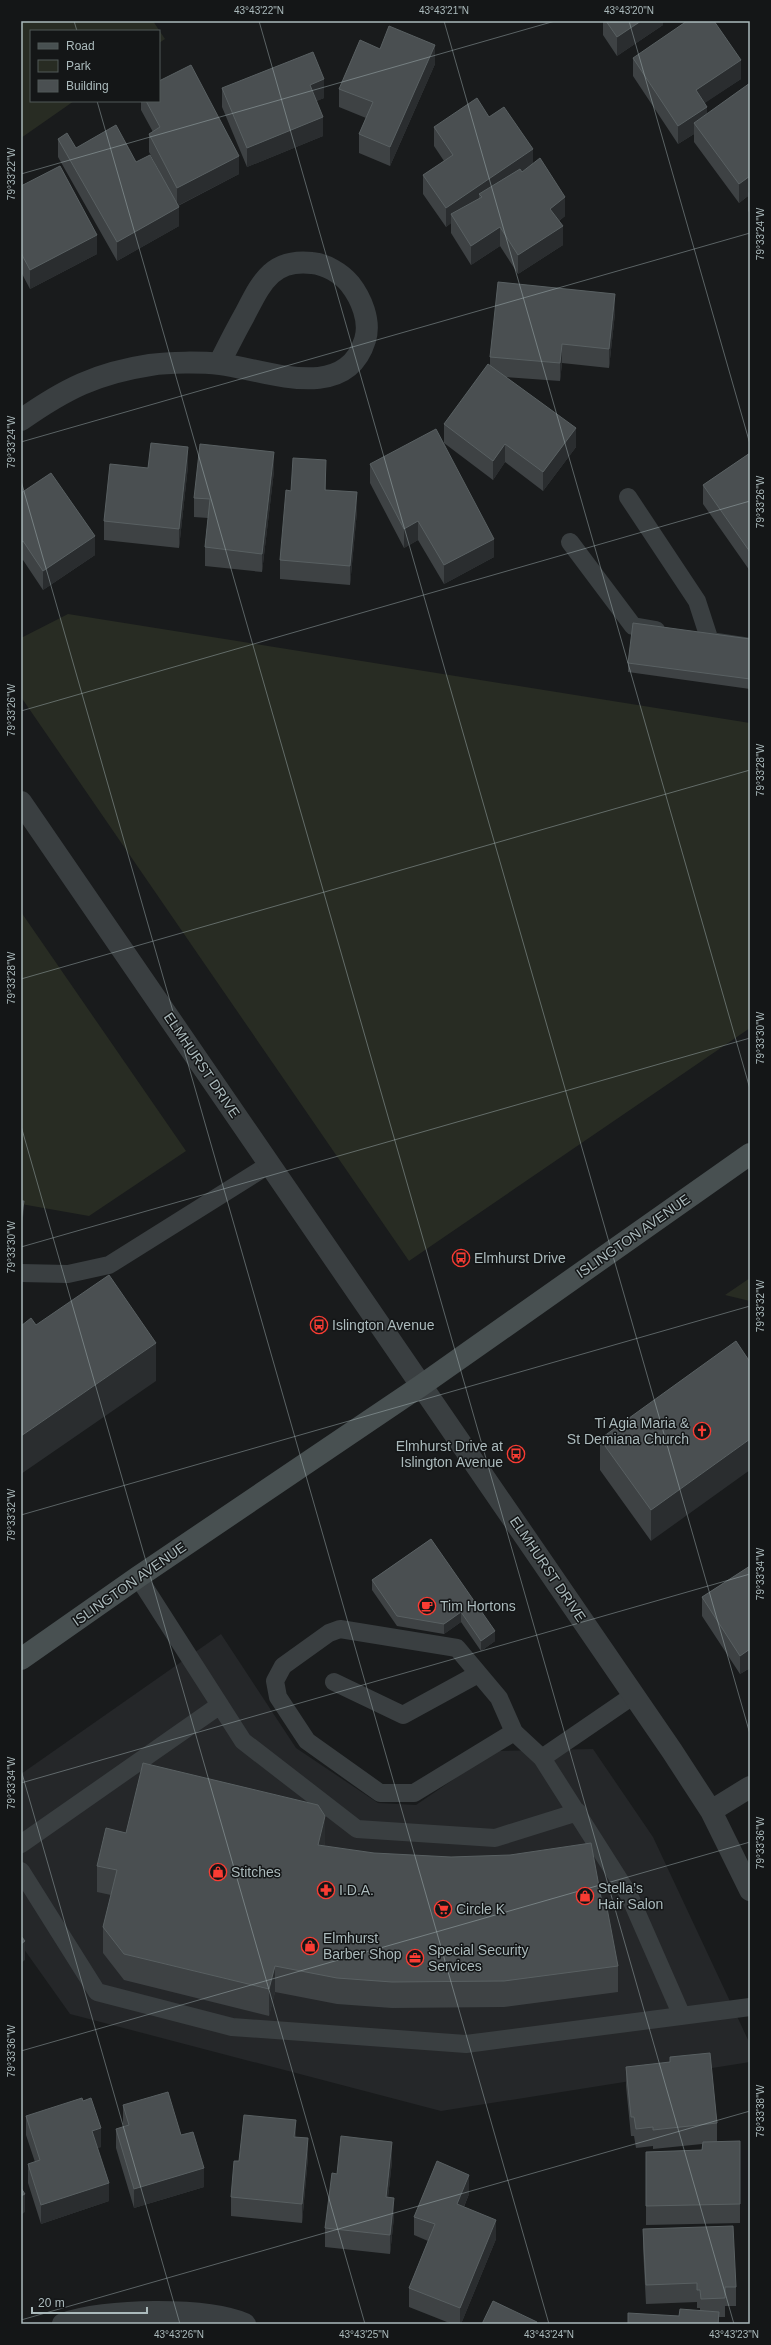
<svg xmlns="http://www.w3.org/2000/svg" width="771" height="2345" viewBox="0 0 771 2345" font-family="Helvetica,sans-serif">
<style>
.built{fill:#252729}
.green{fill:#282c23}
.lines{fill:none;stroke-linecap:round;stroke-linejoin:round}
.service{stroke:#3a3f41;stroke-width:18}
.minor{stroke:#3a3f41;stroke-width:22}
.secondary{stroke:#485051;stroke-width:22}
.wall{fill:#3e4244}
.shaded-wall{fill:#2a2d2f}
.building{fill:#4a4f51;stroke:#596062}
.ticks{fill:none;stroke:#abbabc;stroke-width:1;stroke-opacity:0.45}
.labels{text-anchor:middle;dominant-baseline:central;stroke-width:3;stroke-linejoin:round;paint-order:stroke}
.street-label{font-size:14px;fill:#abbabc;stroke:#141617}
.poi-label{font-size:14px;fill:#abbabc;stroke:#141617;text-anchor:start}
.neatline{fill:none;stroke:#abbabc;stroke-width:1.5}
.ticks-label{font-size:10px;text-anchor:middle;fill:#abbabc}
</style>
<rect width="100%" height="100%" fill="#191b1c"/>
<path class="built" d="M221,1634L296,1748L378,1803L416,1805L495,1751L593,1749L653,1837L750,2044V2062L441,2111L70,2014L21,1945V1774Z"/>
<path class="green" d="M21,21H153L165,39L159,43V31H31V101H74L21,138Z
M68,614L750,723V1028L409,1261L21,697V638Z
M21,912L186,1151L89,1216L21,1204Z
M750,1278V1301L725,1295Z"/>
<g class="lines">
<path class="service" d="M628,497L697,601L710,641L750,647
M570,542L633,626L656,630
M21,1273L68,1274L109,1265L270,1164
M138,1577L243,1741L357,1829L495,1838L578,1812
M334,1682L403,1715L478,1674
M514,1732L414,1793H380L307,1741L278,1697L275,1681L283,1666L329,1633L340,1629L457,1648L499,1698L514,1732L542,1758L629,1895L682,2016
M542,1758L634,1695
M21,1844L220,1705
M21,1871L97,1992L232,2027L466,2044L750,2007"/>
<path class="minor" d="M21,420C65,389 97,373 150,365C170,362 201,362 220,364C267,370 345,404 365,340C371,321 361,298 350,284C341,273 325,264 312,263C270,258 260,286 244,316C235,332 227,348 219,364
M21,802L672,1751L711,1811L750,1890
M711,1811L750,1787
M63,2324C104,2309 205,2307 245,2324"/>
<path class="secondary" d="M21,1659L138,1577L422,1385L750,1154"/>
</g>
<path class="wall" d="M603,21H663V25L617,56L603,35Z
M380,49L435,64L390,166L359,153V134L366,118L339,107V89Z
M633,58L741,79L704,103L707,114L750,83V213L748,211V196L739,203L694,142V134L678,144L633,76Z
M222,88L324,98L316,101L323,136L247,167L222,107Z
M141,101H159L239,174L178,206L179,226L117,261L58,157V139L76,148L136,162L159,171L149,152V134L153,132L141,110Z
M489,117L533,164L565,216L559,221L563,245L518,274L500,246L471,265L451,233V223L446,227L423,194V175L444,161L434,146V127Z
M21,186L97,254L30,289L21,272Z
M615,313L609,368L562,363L560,381L506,377L576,447L543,491L505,462L493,480L444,443V424L490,365V357Z
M750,453V571L703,504V485Z
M370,464L494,557L444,584L418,540L404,548L370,483Z
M188,466L179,548L104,540V521L148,468Z
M274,471L262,572L205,566V547L208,518L194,517V498Z
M326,479V490L357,511L350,585L280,579V560L291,491Z
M21,493L95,555L43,590L23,560Z
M750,639V689L628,672V663Z
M750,1362L651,1541L600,1470V1439Z
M431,1539L495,1641L481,1651L461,1622L444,1634L397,1626L372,1590V1580Z
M750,1566V1668L740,1674L702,1616V1597Z
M126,1833L325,1842L324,1846L603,1908L618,1966V1992L504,2007L392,2008L337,2004L275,1992L269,2016L124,1980L103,1953V1927L111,1895L97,1892V1866Z
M670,2057L717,2123V2142L740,2141V2223L646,2225V2152L702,2150V2144L653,2149V2146L636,2148L634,2136H631L626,2086V2067L670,2062Z
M83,2101L101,2147L97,2148L109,2201L41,2224L28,2183V2164L35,2162L26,2135V2116Z
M123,2105L181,2135L204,2187L134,2208L116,2148V2129L124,2126L123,2124Z
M296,2137L308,2157L302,2223L231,2216V2197Z
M392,2161L388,2197L394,2217L390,2254L325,2247V2228L337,2174Z
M469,2194L464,2207L496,2239L461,2324H452L409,2307V2288L428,2241L414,2235V2217Z
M643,2229L736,2287V2306H725V2317H719V2324L679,2316L700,2310V2308H697V2302L646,2304L643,2248Z"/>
<path class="shaded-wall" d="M641,21H663V25L617,56V37Z
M435,45V64L390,166V147Z
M741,60V79L696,109V90Z
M324,79V98L310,104V85Z
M707,107V126L694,123V134L678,144V126Z
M323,117V136L247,167V148Z
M533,149V168L482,197L479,194V204L451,214V223L446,227V208Z
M239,156V174L177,206V188Z
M750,176V194L748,192V196L739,203V184Z
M565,197V216L550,228V209Z
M179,207V226L117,261V242Z
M563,226V245L518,274V255Z
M500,227V246L471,265V246Z
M97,235V254L30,289V270Z
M615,294V313L609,368V349Z
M562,344V363L560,381V363Z
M576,428V447L543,491V472Z
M505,444V462L493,480V461Z
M188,447V466L179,548V529Z
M274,452V471L262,572V554Z
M326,460V479L325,508V490Z
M357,492V511L350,585V566Z
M418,521V540L404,548V529Z
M95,536V555L43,590V571Z
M494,539V557L444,584V565Z
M23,541V560L21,561V543Z
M24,1201V1211L21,1231V1221Z
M156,1343V1381L21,1474V1436Z
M750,1439V1470L651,1541V1510Z
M461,1612V1622L444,1634V1624Z
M495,1631V1641L481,1651V1641Z
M750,1649V1668L740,1674V1656Z
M325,1816V1842L318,1871V1845Z
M25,1941V1960L21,1963V1944Z
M275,1966V1992L269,2016V1989Z
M296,2120V2139L294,2137Z
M101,2128V2147L92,2150V2131Z
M308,2138V2157L302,2223V2204Z
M392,2142V2161L386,2216V2197Z
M204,2168V2187L134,2208V2189Z
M469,2175V2194L457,2223V2204Z
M109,2183V2201L41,2224V2205Z
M25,2194V2212L21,2215V2196Z
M394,2198V2217L390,2254V2235Z
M496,2220V2239L461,2324H460V2308Z"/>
<path class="building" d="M606,21H641L617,37Z
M687,21H714L741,60L696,90L707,107L678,126L633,58Z
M389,26L435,45L390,147L359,134L373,102L339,89L360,40L380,49Z
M313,52L324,79L310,85L323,117L247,148L222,88Z
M191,65L239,156L177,188L149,134L160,127L146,101H159V81Z
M750,83V176L739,184L694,123Z
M477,98L489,117L504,107L533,149L446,208L423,175L453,155L434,127Z
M116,125L136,162L150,155L179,207L117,242L58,139L67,133L76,148Z
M540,158L565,197L550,209L563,226L518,255L500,227L471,246L451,214L482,197L479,194L520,169L522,172Z
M60,166L97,235L30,270L21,253V186Z
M498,282L615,294L609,349L562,344L560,363L490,357Z
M488,364L576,428L543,472L505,444L493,461L444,424Z
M436,429L494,539L444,565L418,521L404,529L370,464Z
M151,443L188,447L179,529L104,521L110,464L148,468Z
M200,444L274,452L262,554L205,547L210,499L194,498Z
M750,453V552L703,485Z
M293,458L326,460L325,490L357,492L350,566L280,560L286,490L291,491Z
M51,473L95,536L43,571L23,541L21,543V493Z
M633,623L750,639V679L628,663Z
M21,1201H24L21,1221Z
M109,1275L156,1343L21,1436V1326L31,1318L36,1325Z
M736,1341L750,1362V1439L651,1510L600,1439Z
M431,1539L495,1631L481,1641L461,1612L444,1624L397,1616L372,1580Z
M750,1566V1649L740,1656L702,1597Z
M143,1763L318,1805L325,1816L318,1845L374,1853L451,1857L510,1855L591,1843L603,1908H607L618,1966L504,1981L392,1982L337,1978L275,1966L269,1989L124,1954L103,1927L117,1870L97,1866L106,1828L126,1833Z
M21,1936L25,1941L21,1944Z
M710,2053L717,2123L653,2130V2127L636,2129L634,2117H631L626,2067L670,2062V2057Z
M168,2092L181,2135L193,2132L204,2168L134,2189L116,2129L129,2125L123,2105Z
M82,2098L83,2101L91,2098L101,2128L92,2131L109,2183L41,2205L28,2164L40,2160L26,2116Z
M244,2115L296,2120L294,2137L308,2138L302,2204L231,2197L234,2161H239Z
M341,2136L392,2142L386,2197L394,2198L390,2235L325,2228L332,2173L337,2174Z
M740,2141V2204L646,2206V2152L702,2150L703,2142Z
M437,2161L469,2175L457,2204L496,2220L460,2308L409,2288L435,2224L414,2217Z
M21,2188L25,2194L21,2196Z
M733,2226L736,2287H725V2298L701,2299L700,2290H697V2283L646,2285L643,2229Z
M493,2301L537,2322L536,2324H482Z
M680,2309L719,2312L718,2324H628V2313L679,2316Z"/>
<path class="ticks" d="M74,21L77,31M259,21L750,1734M444,21L750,1089M629,21L750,444M97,101L734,2324M21,174L555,21M21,442L750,233M21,481L549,2324M21,711L750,501M21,979L750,770M21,1126L365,2324M21,1247L750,1038M21,1515L750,1306M21,1770L180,2324M21,1783L750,1574M21,2051L750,1842M21,2320L750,2111"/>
<defs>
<symbol id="bus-ring" viewBox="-11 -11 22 22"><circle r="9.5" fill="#141617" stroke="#f93c33" stroke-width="1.5"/><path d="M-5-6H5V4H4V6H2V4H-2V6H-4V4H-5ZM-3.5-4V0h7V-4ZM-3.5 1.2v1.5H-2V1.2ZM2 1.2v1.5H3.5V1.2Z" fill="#f93c33"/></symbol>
<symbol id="church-ring" viewBox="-11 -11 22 22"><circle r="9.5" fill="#141617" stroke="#f93c33" stroke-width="1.5"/><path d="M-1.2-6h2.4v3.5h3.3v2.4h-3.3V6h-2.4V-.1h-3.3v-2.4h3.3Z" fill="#f93c33"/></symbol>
<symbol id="cafe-ring" viewBox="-11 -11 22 22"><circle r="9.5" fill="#141617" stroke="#f93c33" stroke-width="1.5"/><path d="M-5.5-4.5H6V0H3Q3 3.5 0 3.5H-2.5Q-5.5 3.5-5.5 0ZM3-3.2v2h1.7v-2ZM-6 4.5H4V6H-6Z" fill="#f93c33"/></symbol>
<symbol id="shop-ring" viewBox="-11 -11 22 22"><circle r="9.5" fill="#141617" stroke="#f93c33" stroke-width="1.5"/><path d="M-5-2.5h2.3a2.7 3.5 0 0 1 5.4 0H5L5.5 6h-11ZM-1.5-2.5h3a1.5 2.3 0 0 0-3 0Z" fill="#f93c33"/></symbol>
<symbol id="pharmacy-ring" viewBox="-11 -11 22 22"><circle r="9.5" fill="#141617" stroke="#f93c33" stroke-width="1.5"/><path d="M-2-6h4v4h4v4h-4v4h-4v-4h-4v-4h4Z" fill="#f93c33"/></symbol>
<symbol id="supermarket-ring" viewBox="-11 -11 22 22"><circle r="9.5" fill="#141617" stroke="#f93c33" stroke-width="1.5"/><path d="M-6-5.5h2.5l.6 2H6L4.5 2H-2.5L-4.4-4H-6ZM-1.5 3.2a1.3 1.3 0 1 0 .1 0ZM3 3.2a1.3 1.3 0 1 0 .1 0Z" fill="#f93c33"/></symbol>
<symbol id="office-ring" viewBox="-11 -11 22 22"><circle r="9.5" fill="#141617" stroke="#f93c33" stroke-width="1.5"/><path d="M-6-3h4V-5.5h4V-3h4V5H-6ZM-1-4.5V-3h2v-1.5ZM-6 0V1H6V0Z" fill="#f93c33"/></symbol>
</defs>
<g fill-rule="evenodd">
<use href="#bus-ring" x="451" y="1248" width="20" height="20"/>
<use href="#bus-ring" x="309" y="1315" width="20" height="20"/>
<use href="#church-ring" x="692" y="1421" width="20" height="20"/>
<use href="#bus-ring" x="506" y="1444" width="20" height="20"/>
<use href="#cafe-ring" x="417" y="1596" width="20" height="20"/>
<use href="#shop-ring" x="208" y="1862" width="20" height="20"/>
<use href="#pharmacy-ring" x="316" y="1880" width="20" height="20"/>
<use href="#shop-ring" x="575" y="1886" width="20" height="20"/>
<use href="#supermarket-ring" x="433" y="1899" width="20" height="20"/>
<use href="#shop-ring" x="300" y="1936" width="20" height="20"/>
<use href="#office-ring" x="405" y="1948" width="20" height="20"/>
</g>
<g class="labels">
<g class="street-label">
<text transform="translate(202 1065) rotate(56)">ELMHURST DRIVE</text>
<text transform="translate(633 1236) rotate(-35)">ISLINGTON AVENUE</text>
<text transform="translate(548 1569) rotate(56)">ELMHURST DRIVE</text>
<text transform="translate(129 1584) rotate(-35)">ISLINGTON AVENUE</text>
</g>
<g class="poi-label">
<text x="474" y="1258">Elmhurst Drive</text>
<text x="332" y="1325">Islington Avenue</text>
<text x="689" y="1423" text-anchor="end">Ti Agia Maria &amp;<tspan x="689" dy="16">St Demiana Church</tspan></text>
<text x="503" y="1446" text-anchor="end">Elmhurst Drive at<tspan x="503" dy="16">Islington Avenue</tspan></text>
<text x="440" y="1606">Tim Hortons</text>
<text x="231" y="1872">Stitches</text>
<text x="598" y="1888">Stella’s<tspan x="598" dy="16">Hair Salon</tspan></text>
<text x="339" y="1890">I.D.A.</text>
<text x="456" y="1909">Circle K</text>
<text x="323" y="1938">Elmhurst<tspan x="323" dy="16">Barber Shop</tspan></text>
<text x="428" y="1950">Special Security<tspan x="428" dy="16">Services</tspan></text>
</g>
</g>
<rect width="771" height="2345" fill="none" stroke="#141617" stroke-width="44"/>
<rect x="30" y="30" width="130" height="72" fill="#141617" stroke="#505859"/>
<rect x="38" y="43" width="20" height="6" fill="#485051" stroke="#505859"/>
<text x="66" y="50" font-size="12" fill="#abbabc">Road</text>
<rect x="38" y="60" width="20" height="12" fill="#282c23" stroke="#505859"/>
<text x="66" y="70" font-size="12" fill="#abbabc">Park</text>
<rect x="38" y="80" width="20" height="12" fill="#4a4f51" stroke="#505859"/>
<text x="66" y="90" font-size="12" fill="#abbabc">Building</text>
<path d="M32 2307v6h115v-6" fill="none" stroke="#abbabc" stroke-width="2"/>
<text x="38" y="2307" font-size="12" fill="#abbabc" stroke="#141617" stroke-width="3" paint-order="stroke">20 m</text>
<rect x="22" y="22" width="727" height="2301" class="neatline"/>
<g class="ticks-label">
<text x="259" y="14">43°43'22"N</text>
<text x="444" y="14">43°43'21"N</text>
<text x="629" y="14">43°43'20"N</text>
<text transform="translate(11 174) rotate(-90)" y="4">79°33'22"W</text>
<text transform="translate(760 234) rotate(-90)" y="4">79°33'24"W</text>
<text transform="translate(11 442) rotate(-90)" y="4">79°33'24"W</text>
<text transform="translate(760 502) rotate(-90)" y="4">79°33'26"W</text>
<text transform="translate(11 710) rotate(-90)" y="4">79°33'26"W</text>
<text transform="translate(760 770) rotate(-90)" y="4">79°33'28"W</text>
<text transform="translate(11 978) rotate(-90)" y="4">79°33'28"W</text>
<text transform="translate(760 1038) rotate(-90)" y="4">79°33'30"W</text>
<text transform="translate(11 1247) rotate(-90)" y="4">79°33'30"W</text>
<text transform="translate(760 1306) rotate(-90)" y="4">79°33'32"W</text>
<text transform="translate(11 1515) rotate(-90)" y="4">79°33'32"W</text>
<text transform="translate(760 1574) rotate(-90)" y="4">79°33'34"W</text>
<text transform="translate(11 1783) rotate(-90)" y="4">79°33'34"W</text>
<text transform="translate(760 1843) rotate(-90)" y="4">79°33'36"W</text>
<text transform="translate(11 2051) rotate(-90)" y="4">79°33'36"W</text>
<text transform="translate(760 2111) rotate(-90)" y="4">79°33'38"W</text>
<text x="179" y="2338">43°43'26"N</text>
<text x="364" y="2338">43°43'25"N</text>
<text x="549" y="2338">43°43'24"N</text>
<text x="734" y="2338">43°43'23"N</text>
</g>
</svg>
